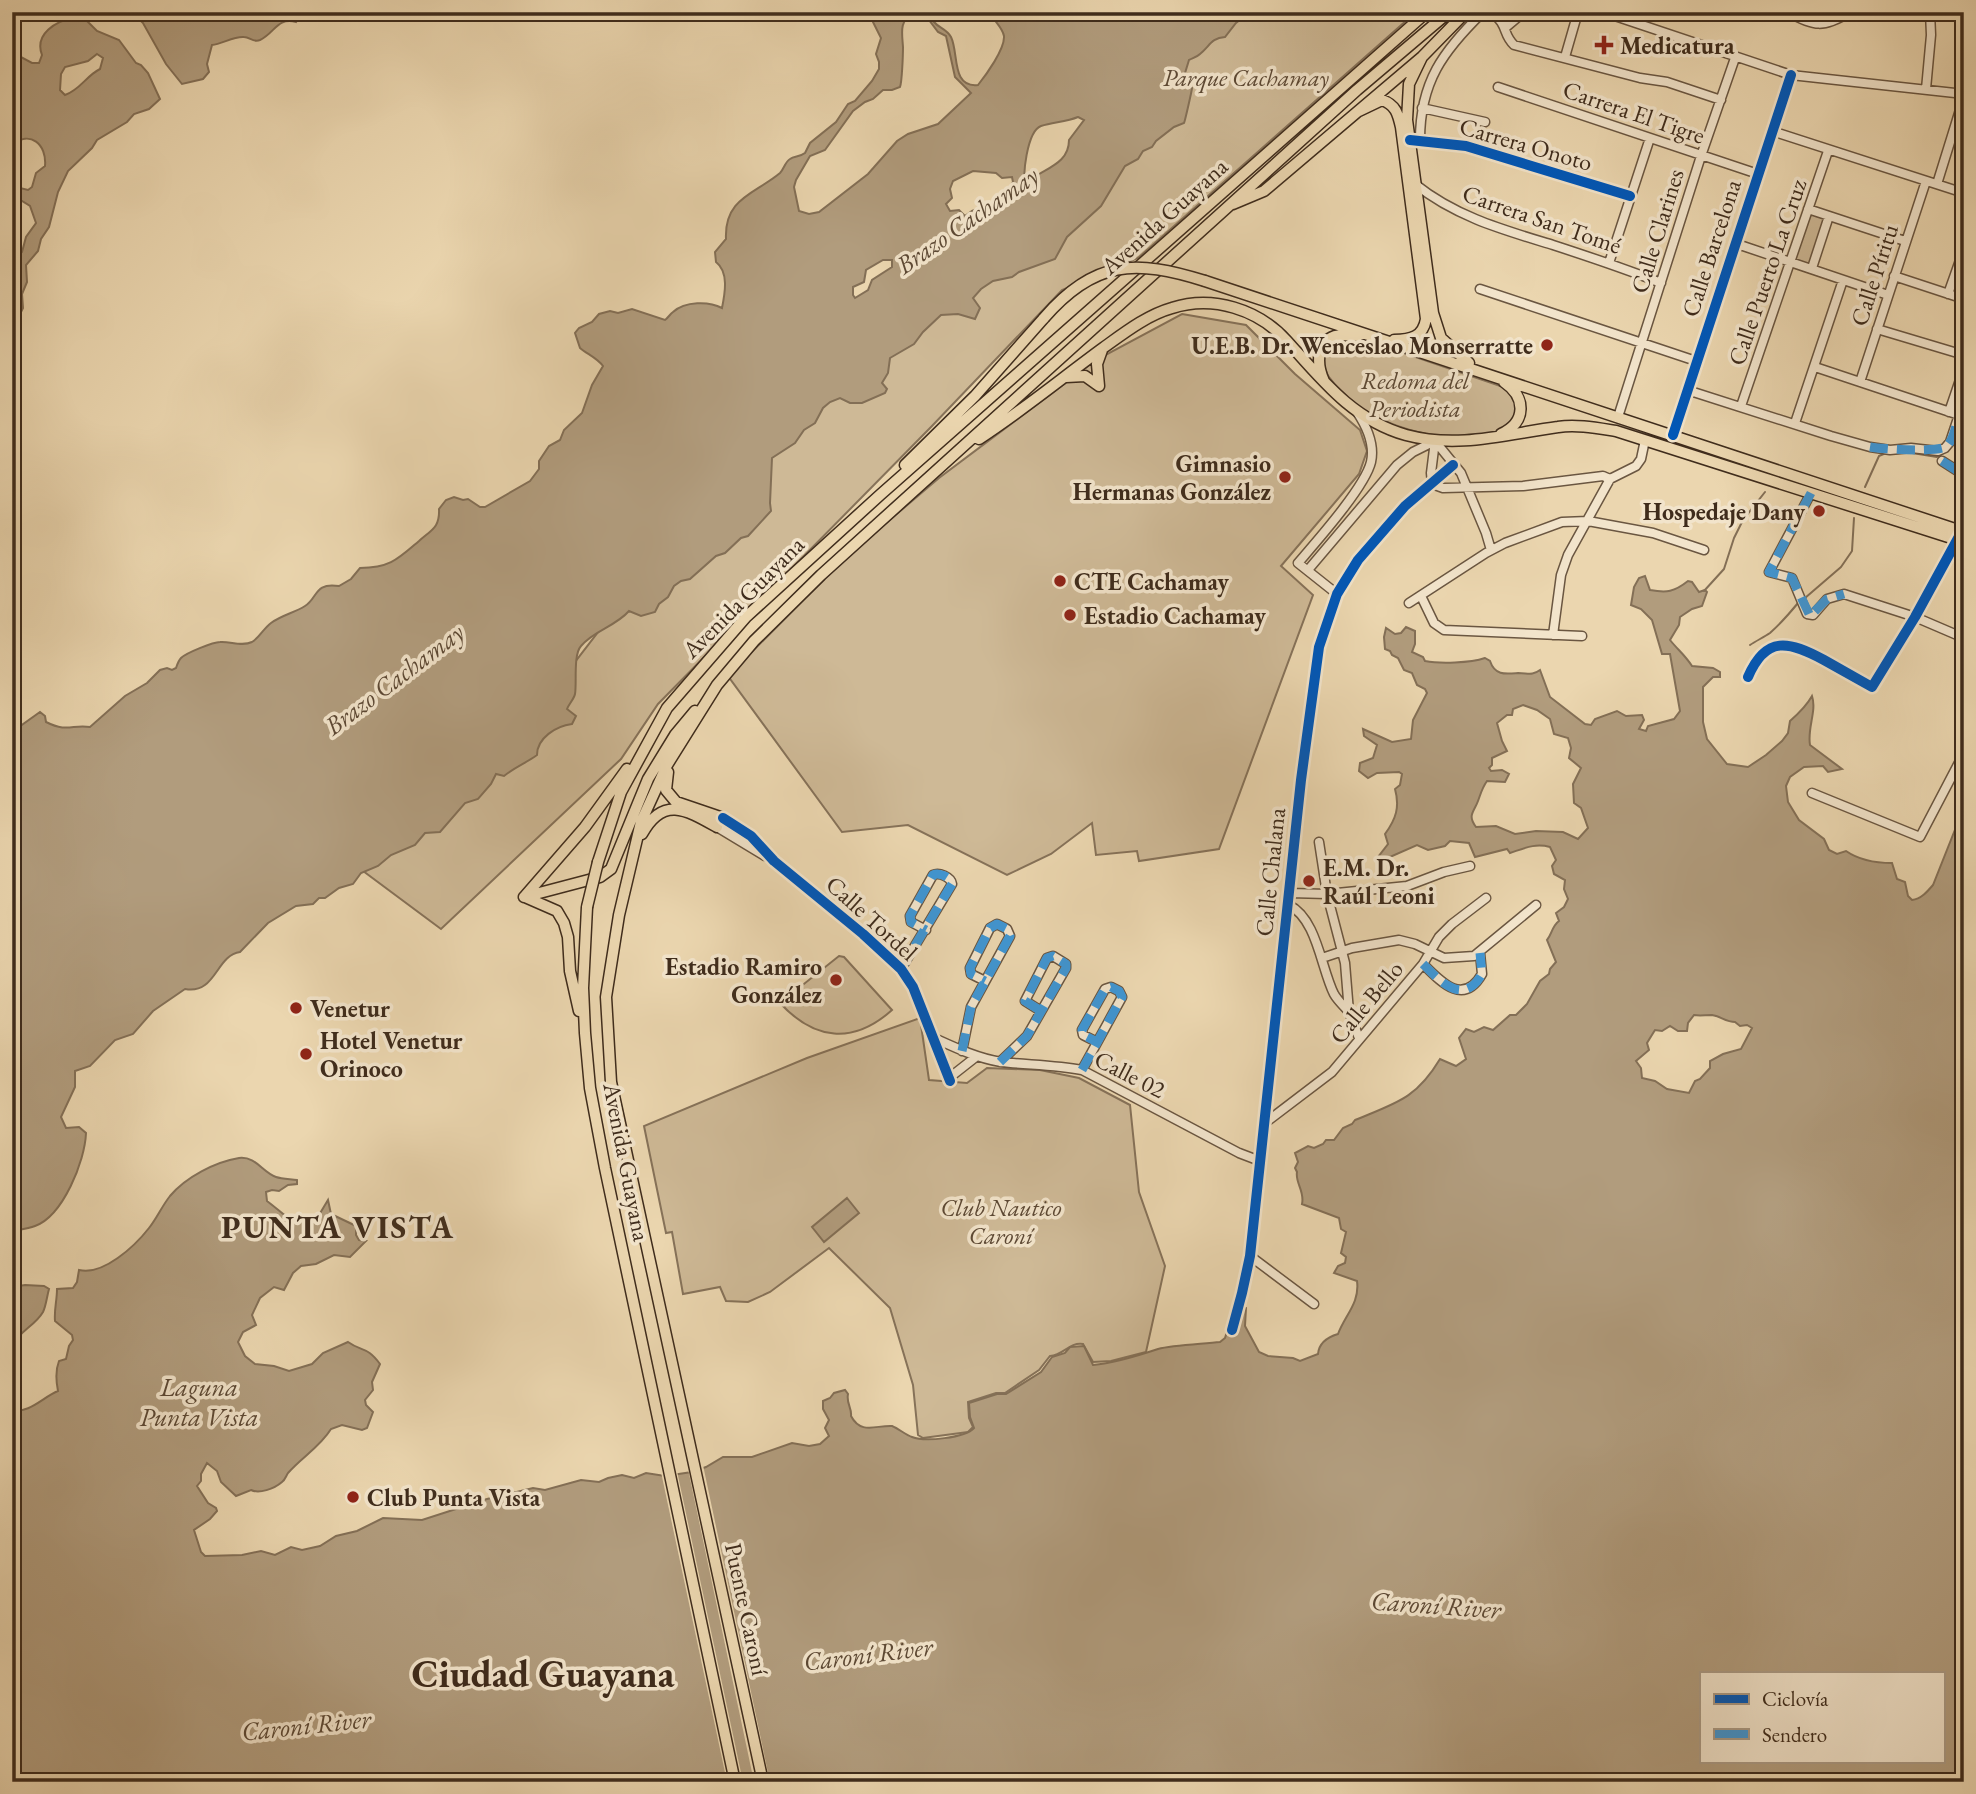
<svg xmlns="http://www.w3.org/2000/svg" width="1976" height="1794" viewBox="0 0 1976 1794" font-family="'EB Garamond',serif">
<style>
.green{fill:#ceb996;stroke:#867259;stroke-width:2}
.water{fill:#b19c7d;stroke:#836f56;stroke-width:2;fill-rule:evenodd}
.pier{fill:#ebd6af}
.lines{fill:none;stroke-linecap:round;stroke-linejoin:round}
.stream{stroke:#836f56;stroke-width:2}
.minor-casing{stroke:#6a5641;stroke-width:11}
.major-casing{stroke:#3f2c1c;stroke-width:13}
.minor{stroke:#f2e4cb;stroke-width:8}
.major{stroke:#ebd6af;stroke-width:10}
.major-bridge-casing{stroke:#3f2c1c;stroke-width:13;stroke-linecap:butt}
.major-bridge{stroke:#ebd6af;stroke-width:10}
.quiet{stroke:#3f96d4;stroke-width:9;stroke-dasharray:18 9;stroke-linecap:butt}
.cycleway-casing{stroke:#f2e4cb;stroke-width:15}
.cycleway{stroke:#0057b8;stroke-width:10}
.poi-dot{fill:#8f2418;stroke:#f2e4cb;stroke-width:2.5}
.labels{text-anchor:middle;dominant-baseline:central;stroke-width:7;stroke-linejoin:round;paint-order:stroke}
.poi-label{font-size:24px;font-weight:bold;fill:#3f2c1c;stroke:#f2e4cb;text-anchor:start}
.park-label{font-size:24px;font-style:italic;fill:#5c4834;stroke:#f2e4cb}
.street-label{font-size:24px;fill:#3f2c1c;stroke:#f2e4cb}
.water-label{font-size:26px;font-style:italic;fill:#5c4834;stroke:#f2e4cb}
.district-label{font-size:32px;font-weight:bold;letter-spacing:2px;fill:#3f2c1c;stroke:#f2e4cb}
.town-label{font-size:38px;font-weight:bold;fill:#3f2c1c;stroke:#f2e4cb}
</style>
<rect width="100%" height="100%" fill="#ebd6af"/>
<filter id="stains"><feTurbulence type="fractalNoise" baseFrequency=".00286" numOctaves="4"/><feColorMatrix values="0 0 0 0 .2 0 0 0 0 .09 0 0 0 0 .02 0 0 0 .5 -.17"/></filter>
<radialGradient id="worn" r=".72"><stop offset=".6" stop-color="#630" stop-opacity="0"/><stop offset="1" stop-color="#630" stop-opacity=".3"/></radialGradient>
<path class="green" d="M1215,12H1416L1138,258L1062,290L932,426L658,704L621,759L441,929L355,865L508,749L619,605L768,454Z
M1809,212L1826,217L1811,266L1793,260Z
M1182,314L1246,325L1295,374L1360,430L1367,451L1359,474L1281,566L1313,595L1219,849L1139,861L1137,851L1096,855L1092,823L1051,854L1007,875L908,825L842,832L728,676L845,558L939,478L1096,360Z
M1360,338L1515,391L1519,414C1514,419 1509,427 1504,430C1498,434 1485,434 1478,435C1426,443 1361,421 1329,377C1325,372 1324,363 1322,357L1332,341Z
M839,956L844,957L892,1010C853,1045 814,1040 780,1003Z
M920,1018L929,1080L967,1083L987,1068L1040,1070L1079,1078L1130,1105L1139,1192L1165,1266L1146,1352L1111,1361L1093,1362L1083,1344C1069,1342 1064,1355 1050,1356L1039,1370L1005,1393H996L968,1402L969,1418L973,1427L968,1432L923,1438L918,1435L913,1385L890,1308L829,1248L770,1292L748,1302L726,1301L720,1287L683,1294L672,1232L666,1233L644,1126L807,1058Z"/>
<path class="water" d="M132,12H303L296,22C277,17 275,33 260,40C253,43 250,37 244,37C234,36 222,44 212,45L207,64L209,72L203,79L182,84L166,64L143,23Z
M879,12H913C899,22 902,32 903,47C903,54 902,82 900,87L892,90H883L873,99L865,102L853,111L825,150L810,156L796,180L794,187L799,211L809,214L819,212L868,174L897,141L908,134L938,124L971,93L955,77L946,36L938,32L923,12H928C930,15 931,19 934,22C939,28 947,29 951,37C959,53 951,88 978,85C986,75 1005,49 1004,36C1002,26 993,21 990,12H1250L1236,23L1225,37C1211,38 1210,46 1200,54C1197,57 1193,58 1189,60L1182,83L1184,86L1192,88C1192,90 1185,121 1184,123L1174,127L1156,141L1152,147L1143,151L1138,159L1125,166L1101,206L1067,237L1055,259L1019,272L1012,277L993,281L981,289L973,298L980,308L975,319L958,314L941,315L923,332L914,344L890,358L888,373L882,383L887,389L885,393L862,403H850L840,398L830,402L823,408L815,423L804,430L795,443L772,458L770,503L771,511L748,536L741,538L725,553L716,556L690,579L681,581L674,586L668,597L659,604L655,612L641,616L629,611C615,627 594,630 581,646C573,655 577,683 575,694C574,699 569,704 567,709L576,716L572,724C556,726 537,738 537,755C526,763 515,767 504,776L496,774L491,784L478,799L465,803L440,832L425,833L415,845L391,855L378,866L361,873L353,884L339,888L325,898H319L313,904L296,906L268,923L240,952C216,955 216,995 185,989L153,1011L133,1034L115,1040L90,1066L75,1071V1087L61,1117L66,1128L79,1127L86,1133C85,1161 63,1216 35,1226C30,1228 24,1229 18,1230L12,1238V732L40,712L45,716L46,722C68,733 72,724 90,727L125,696L147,683L160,670L167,668L172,670L176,668C177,665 179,660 181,658C186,653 213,642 220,642C230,641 242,647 252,642C259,638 264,628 271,623C282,615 294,613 305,606C318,598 314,582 339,586L351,579L360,568C390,568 398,559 419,541C431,530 440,528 439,509L446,500L454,497L463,500L468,499L480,507H485L530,481L539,469V461L549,446L560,440L564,430L582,413L592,385L603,366C597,358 587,354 580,348L575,333L579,328L592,322L599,314L610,311L618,313L632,309L665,320C668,318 670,314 673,312C685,301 709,301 722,308C725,293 729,272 716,262L715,252L726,239C724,198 755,194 780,173C784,169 785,162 790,159C794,156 800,157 805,153L810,143L836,122L848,104L855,101L872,81L879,69V62L876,54L881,38L873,22ZM1078,117L1084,120L1069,140C1069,162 1049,167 1033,178L1032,184L1025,189C1022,177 1027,131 1041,126C1053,122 1066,122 1078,117ZM973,171L996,173L1002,178L1012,177L1013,182L1002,200L972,211L965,216L959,210L950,211L946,204L952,198L950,189L953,181ZM883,260H892V267L872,280L868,290L855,298L853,295V287L864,282L866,270Z
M73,18L87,21L97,31L119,40L136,63L141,65L148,73L160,99L149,109L134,114L127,122L97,140L92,148L68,171L58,192L49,227L41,239L38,251L26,265L27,282L22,294L23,308L12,330V261L22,252L26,237L36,223L30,206L22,201H12V186L28,190L32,187L36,173L45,166C47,144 30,130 12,145V61L19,56L32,63H39L42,55C34,34 56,21 73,18ZM97,54L103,58L100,69C86,76 80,90 65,95L60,90L61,74L65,67L88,61Z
M1645,576L1650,590C1667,593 1674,592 1688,581L1692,582L1699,592L1705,590L1707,592L1702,606L1692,609L1680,617L1679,625L1670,640C1678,650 1685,655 1692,666L1713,668L1720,672V677H1713L1703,687V722L1707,739L1727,764L1748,767L1766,755L1782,741L1788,733L1790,721C1798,714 1807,705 1812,696C1817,711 1807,728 1810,745L1842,769L1828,772L1823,766L1804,767L1790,777L1786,786L1788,802L1799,820L1824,839L1829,850L1837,854L1846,851C1859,860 1876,863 1892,863L1897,879L1905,882L1908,896L1912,900C1921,899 1927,892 1933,885L1964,807V1782H12V1410C29,1414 43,1397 58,1391C56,1381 55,1371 59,1361L66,1359L69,1346L73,1340L72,1335L55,1321C54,1309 57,1301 57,1289L73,1288L77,1282L79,1270C103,1276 135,1246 149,1228C157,1218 162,1206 170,1196C186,1177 215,1162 239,1158C256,1156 262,1172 276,1177C282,1179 290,1179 297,1180V1184L288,1185L279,1191L272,1190L266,1192L267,1201C286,1215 291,1227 316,1220L328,1200L331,1214L356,1226V1235L359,1240L366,1241L350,1257L334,1255L316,1264L301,1266L293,1273L284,1290L274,1287L260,1298L252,1315L256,1325L243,1332L238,1342L245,1356L255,1364L274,1366L289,1371L312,1364L323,1353L348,1342C362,1352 367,1346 380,1364L372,1382L373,1390L365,1400L366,1405L373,1412L367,1428L362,1430L342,1425L331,1429C320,1447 302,1457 288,1473C286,1476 285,1480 282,1482C274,1489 259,1494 251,1490L236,1496L221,1482L217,1471L207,1463L201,1474V1481L197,1486L208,1503L216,1508L217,1511L210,1519L194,1530L201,1552L205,1556L242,1555L261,1551L275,1555L291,1547L302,1550L320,1546L336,1536L357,1531L383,1518L422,1520L487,1499L533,1488L545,1490L581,1480L599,1482L608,1478L622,1475L634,1478L646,1473L665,1476L692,1472L706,1467L723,1457H752L792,1443L809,1446L820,1444L829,1436L825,1428L829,1420L823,1409V1401L830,1398L834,1393L845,1390L848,1394C846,1403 852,1408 851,1416C861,1435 876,1425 892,1426C899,1429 906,1435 912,1437C925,1442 965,1438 974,1428L970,1417L969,1403L997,1394H1006L1041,1372L1052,1357L1065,1353L1070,1347L1084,1346L1093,1365C1115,1363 1137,1356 1158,1349C1173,1345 1203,1344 1220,1342L1225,1338L1235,1306L1246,1308L1245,1326L1259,1352L1268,1356L1293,1358L1300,1361L1318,1354C1319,1342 1328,1337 1338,1334C1345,1315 1360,1303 1357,1281L1334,1273L1338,1266L1345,1263L1346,1257L1341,1253L1346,1232L1341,1229L1339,1218L1302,1204C1305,1191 1295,1183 1297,1172L1295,1168L1298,1162L1295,1153L1308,1146L1314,1148L1323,1144L1326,1140H1334L1343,1128L1352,1124L1355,1120C1396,1103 1416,1099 1440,1059L1456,1066L1466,1059L1459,1038L1466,1029L1474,1032L1484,1027L1493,1030L1510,1015H1516L1527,1004L1540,981L1549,974L1550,969L1556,962L1547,940C1552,934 1552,926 1559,921L1556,913L1564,907L1568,899L1564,889L1565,880L1554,874L1552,866L1556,860L1550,847C1535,843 1525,848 1510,853L1507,849L1475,857L1469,843L1450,841L1445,846L1428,850L1417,845L1390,857H1378L1388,844L1385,834C1396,819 1400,807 1395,789L1400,785L1402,774L1399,772L1377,773L1368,778L1359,771L1360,763L1373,758L1377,745L1364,736L1363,729L1392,742L1411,739L1413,720L1427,693L1425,689L1417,685L1412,673L1404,670L1398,658L1392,655L1390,651L1385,649L1384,637L1386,628L1395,634L1401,633L1406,627L1415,631V644L1412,652L1423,657L1425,661C1440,664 1470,663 1485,658L1490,661C1495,676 1506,674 1518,673C1528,673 1532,676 1540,670L1550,697L1585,724L1591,725L1595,719L1617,711L1626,716L1642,715L1644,720L1639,729L1646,731L1648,726L1674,719L1680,711L1670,654H1662L1652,620L1641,609L1631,605L1634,587L1639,578ZM1523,705L1537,710L1550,719L1554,734L1568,738L1571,748L1569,758L1581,768L1573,784L1574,803L1581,808L1588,828L1578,839L1563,832L1536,831L1515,834L1496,826L1476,827C1467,815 1474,812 1478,801C1481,793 1482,788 1487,781L1505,782L1509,774L1502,770L1491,771L1489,768L1492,765V758L1507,751L1502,741L1497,723L1507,715H1512L1513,709ZM1694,1015C1700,1016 1705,1015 1712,1015C1720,1016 1726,1022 1735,1022L1740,1026L1747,1025L1752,1028L1741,1049L1723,1054L1710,1061V1068L1700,1079L1695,1081L1689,1093L1667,1089L1655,1081L1642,1078L1641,1068L1636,1061L1649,1050L1647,1043L1655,1030L1662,1031L1670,1026L1678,1031H1687L1688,1023ZM1701,1673H1943V1761H1701Z
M847,1198L859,1213L824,1242L812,1227Z
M25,1285L44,1286L49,1289C47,1296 46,1306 43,1312C35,1326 19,1331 12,1346V1287Z"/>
<path class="pier" d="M703,1465L770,1782H754L688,1469Z
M677,1471L743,1782H727L661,1472Z"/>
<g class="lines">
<path class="stream" d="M1906,452L1937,457L1947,451
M1865,487L1879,456L1886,453
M1704,591L1724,569L1734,538L1743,520L1765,492
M1805,598L1841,567L1852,551L1854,518
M1750,645C1756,641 1764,637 1770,633C1780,624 1789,614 1798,603"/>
<defs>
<path id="minor" d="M1491,12C1509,25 1502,34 1514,45L1640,78L1667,82L1721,100
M1603,12L1791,75L1964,94
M1788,12C1814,27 1824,28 1850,12
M1505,28L1524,12
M1565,57L1578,12
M1498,87L1758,174
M1926,89L1931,35L1930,12
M1422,108L1485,122
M1772,131L1964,193
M1410,140L1466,146L1630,196
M1420,140C1420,82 1443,51 1483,12
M1415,184C1456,217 1504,230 1553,245C1590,257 1626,269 1661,283
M1937,184L1964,97
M1808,209L1905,241
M1735,245L1743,246L1888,295
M1609,263L1650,138
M1812,268L1829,216
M1894,276L1964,299
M1480,289L1696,361
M1948,294L1964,249
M1877,329L1964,355
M1815,367L1962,416
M1860,382L1926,181
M1687,390L1831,436L1870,447L1890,450L1911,448L1938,451L1945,448L1950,442L1959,415
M1741,406L1828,151
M1949,412L1964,368
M1618,417L1701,156L1735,58
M1795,423L1843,280
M1673,435L1791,75
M1435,441L1431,473L1432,484L1443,488L1523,486L1603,476L1610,479
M1435,441L1461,473L1486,533L1491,550
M1942,461L1964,475
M1811,493L1769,572L1792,578L1807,614L1813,615L1827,599L1844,594L1915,617L1964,638
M1308,570L1397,465L1413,452L1435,441
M1337,594L1298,563C1316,542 1365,487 1371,462C1375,444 1367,427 1357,412
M1421,596L1434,623L1444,630L1582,636
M1409,603L1486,553L1505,543L1562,522L1588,521L1653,533L1704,550
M1553,635L1561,575L1568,555L1610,479L1636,466L1641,459L1645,440
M1748,677C1766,635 1789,641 1824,660C1840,669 1856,678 1872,687L1915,617L1959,537
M1812,793L1920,837L1964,753
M723,818L751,836L774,861L863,934L901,969L913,987L950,1081
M717,827L765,856
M1319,842L1327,894L1345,963L1349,1012L1359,1038
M1290,893L1327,894L1407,886L1444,872L1470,866
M1289,905C1317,919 1321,968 1334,994C1338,1001 1344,1006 1349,1012
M1322,958L1352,948L1399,940L1415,944L1444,958L1474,956L1536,905
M1423,964C1440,981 1463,1007 1482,974L1480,953
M901,969L952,884C951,877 939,872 933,875L910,916L911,922L926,930
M934,1038C956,1048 977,1058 1001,1062C1028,1065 1055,1065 1082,1070L1239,1153L1260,1161
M962,1051L971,1007L1010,936L1007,929L997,924L990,928L970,968L971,974L985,981
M1000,1062L1027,1036L1066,968V964L1053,956L1047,958L1025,1001L1041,1011
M1082,1070L1122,997L1119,991L1111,987L1105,989L1082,1030L1083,1035L1097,1042
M949,1078L977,1056
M1265,1123L1332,1072L1423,964L1439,937L1452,924L1486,898
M1250,1256L1314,1304
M1232,1330L1242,1293L1250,1256L1301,780L1319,647L1337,594L1358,560L1405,506L1453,465"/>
<path id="major" d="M1422,57L1409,84L1407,120L1433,313L1441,338L1469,363
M1359,111L1382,100C1396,105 1398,114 1401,127L1426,319C1423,337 1411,340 1394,340
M1233,204L1264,191L1422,57L1466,12
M1205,281L1964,532
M1066,377L1085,376L1099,386
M1324,381C1317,366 1315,343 1335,336C1342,334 1351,336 1358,336
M1099,386L1097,364L1102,350
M1501,434C1527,422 1526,397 1504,382
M979,439C1022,411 1062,378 1103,348C1124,333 1147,315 1172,308C1213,295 1258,309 1287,341C1322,380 1353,420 1406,435C1458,449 1506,434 1558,427C1576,424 1597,428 1616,431L1964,542
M905,465L975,396L1044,318
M668,772L666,790L676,802L723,818
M642,834C663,795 687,810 717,827
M598,862L621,792L667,708L746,617L880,495L1427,12
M525,896L585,827L627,769
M524,897L600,877L611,869L648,779L675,735L695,711
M525,897L557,911L564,923L568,937L570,971L579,1011
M587,907L583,988L585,1033L590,1088L605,1168L735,1782
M763,1782L611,1082L606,997L619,915L641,822L667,765L717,685L754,641L821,575L1357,90L1449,12"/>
</defs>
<use href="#minor" class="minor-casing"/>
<use href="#major" class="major-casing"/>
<use href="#minor" class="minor"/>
<use href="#major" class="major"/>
<defs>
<path id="major-bridge" d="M1044,318C1094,260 1135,259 1205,281
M587,907L598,862"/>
</defs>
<use href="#major-bridge" class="major-bridge-casing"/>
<use href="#major-bridge" class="major-bridge"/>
<path class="quiet" d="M1870,447C1882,449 1940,453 1947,446C1954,439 1956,424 1959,415
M1942,461L1964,475
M1811,493L1769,572L1792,578L1810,616L1827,599L1844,594
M1423,964C1440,981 1463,1007 1482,974L1480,953
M901,969L952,884C951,877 939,872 933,875L910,916L911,922L926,930
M962,1051L971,1007L1010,936L1007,929L997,924L990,928L970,968L971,974L985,981
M1000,1062L1027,1036L1066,968V964L1053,956L1047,958L1025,1001L1041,1011
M1082,1070L1122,997L1119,991L1111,987L1105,989L1082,1030L1083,1035L1097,1042"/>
<defs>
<path id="cycleway" d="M1410,140L1466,146L1630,196
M1673,435L1791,75
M1748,677C1766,635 1789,641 1824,660C1840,669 1856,678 1872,687L1915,617L1962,531
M723,818L751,836L774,861L863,934L901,969L913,987L950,1081
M1232,1330L1242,1293L1250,1256L1301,780L1319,647L1337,594L1358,560L1405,506L1453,465"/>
</defs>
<use href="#cycleway" class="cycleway-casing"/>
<use href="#cycleway" class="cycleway"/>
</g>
<g class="poi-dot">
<path d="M1600.5 34.5h7v7h7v7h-7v7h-7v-7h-7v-7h7z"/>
<circle cx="1547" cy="345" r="7"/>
<circle cx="1285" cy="477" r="7"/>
<circle cx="1819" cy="511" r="7"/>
<circle cx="1060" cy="581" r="7"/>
<circle cx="1070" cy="615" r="7"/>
<circle cx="1309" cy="881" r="7"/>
<circle cx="836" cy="980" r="7"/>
<circle cx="296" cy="1008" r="7"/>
<circle cx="306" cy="1054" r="7"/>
<circle cx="353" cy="1497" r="7"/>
</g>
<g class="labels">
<g class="poi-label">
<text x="1620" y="45">Medicatura</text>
<text x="1533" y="345" text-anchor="end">U.E.B. Dr. Wenceslao Monserratte</text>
<text x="1271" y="463" text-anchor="end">Gimnasio<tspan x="1271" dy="28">Hermanas González</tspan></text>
<text x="1805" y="511" text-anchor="end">Hospedaje Dany</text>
<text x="1074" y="581">CTE Cachamay</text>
<text x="1084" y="615">Estadio Cachamay</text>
<text x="1323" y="867">E.M. Dr.<tspan x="1323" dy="28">Raúl Leoni</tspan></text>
<text x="822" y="966" text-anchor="end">Estadio Ramiro<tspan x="822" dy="28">González</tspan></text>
<text x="310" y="1008">Venetur</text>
<text x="320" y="1040">Hotel Venetur<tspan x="320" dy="28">Orinoco</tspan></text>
<text x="367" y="1497">Club Punta Vista</text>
</g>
<g class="park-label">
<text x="1246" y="77">Parque Cachamay</text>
<text x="1415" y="380">Redoma del<tspan x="1415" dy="28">Periodista</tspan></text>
<text x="1001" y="1207">Club Nautico<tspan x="1001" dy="28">Caroní</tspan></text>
</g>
<g class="street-label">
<text transform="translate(1634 112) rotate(19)">Carrera El Tigre</text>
<text transform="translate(1526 144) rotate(16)">Carrera Onoto</text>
<text transform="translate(1164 216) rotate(-42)">Avenida Guayana</text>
<text transform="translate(1542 219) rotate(19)">Carrera San Tomé</text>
<text transform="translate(1657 231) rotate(-73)">Calle Clarines</text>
<text transform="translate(1711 248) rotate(-72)">Calle Barcelona</text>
<text transform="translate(1767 272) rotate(-71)">Calle Puerto La Cruz</text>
<text transform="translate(1874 275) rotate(-72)">Calle Píritu</text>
<text transform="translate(743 597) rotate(-45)">Avenida Guayana</text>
<text transform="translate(1270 872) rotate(-84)">Calle Chalana</text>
<text transform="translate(872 918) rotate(42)">Calle Tordel</text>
<text transform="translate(1366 1002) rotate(-50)">Calle Bello</text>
<text transform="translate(1130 1074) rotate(27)">Calle 02</text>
<text transform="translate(627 1162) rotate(79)">Avenida Guayana</text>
<text transform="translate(747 1609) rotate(78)">Puente Caroní</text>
</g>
<g class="water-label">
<text transform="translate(967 220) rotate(-35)">Brazo Cachamay</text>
<text transform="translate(394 679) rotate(-37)">Brazo Cachamay</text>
<text x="199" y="1387">Laguna<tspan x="199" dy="30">Punta Vista</tspan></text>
<text transform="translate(1436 1605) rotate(4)">Caroní River</text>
<text transform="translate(868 1654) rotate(-7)">Caroní River</text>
<text transform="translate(306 1725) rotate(-6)">Caroní River</text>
</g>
<g class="district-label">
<text x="338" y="1227">PUNTA VISTA</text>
</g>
<g class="town-label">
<text x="543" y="1673">Ciudad Guayana</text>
</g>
</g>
<rect width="1976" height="1794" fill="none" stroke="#ebd6af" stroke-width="42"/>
<rect x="14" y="14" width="1948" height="1766" fill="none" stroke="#3f2c1c" stroke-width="3.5"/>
<rect x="21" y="21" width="1934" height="1752" fill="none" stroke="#3f2c1c" stroke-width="2"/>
<rect x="1700" y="1672" width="245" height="91" fill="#f2e4cb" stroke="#aa9a85" stroke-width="2"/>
<rect x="1714" y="1694" width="35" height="10" fill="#0057b8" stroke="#aa9a85" stroke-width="2"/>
<text x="1762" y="1706" font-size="21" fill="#3f2c1c">Ciclovía</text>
<rect x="1714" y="1729" width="35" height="10" fill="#3f96d4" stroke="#aa9a85" stroke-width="2"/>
<text x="1762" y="1742" font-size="21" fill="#3f2c1c">Sendero</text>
<rect width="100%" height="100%" filter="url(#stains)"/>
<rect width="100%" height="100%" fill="url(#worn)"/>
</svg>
